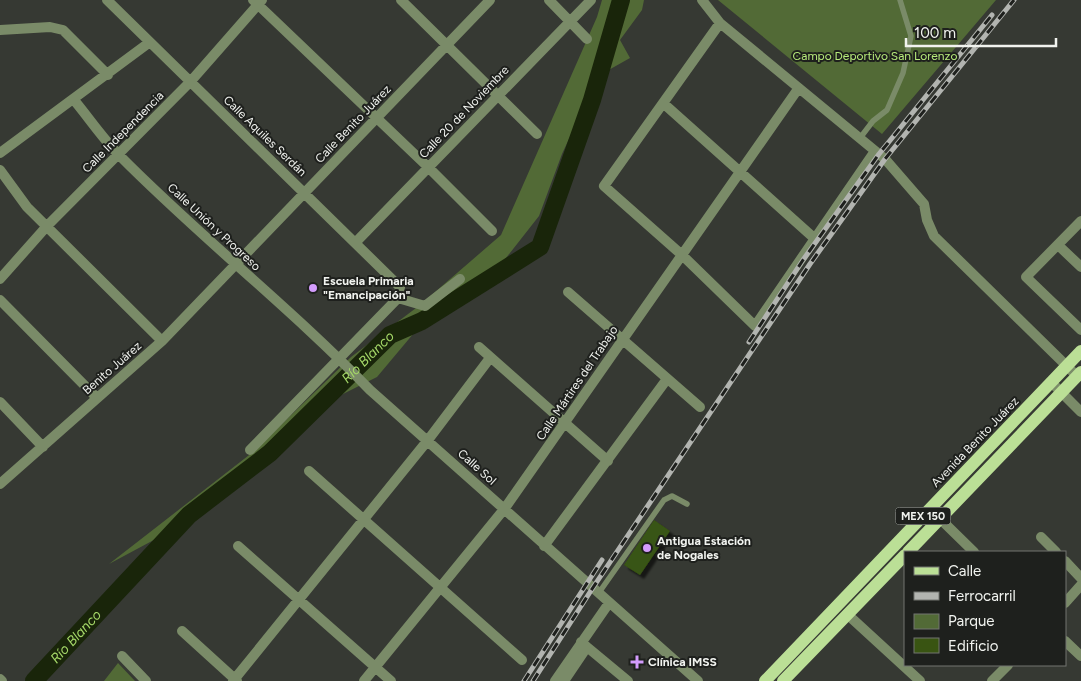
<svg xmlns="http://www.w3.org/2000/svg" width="1081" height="681" viewBox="0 0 1081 681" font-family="Figtree,sans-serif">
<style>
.green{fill:#526a36}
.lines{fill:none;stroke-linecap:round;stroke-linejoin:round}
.river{stroke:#19250a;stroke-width:18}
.building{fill:#395412;filter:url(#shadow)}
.lane{stroke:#7a8b68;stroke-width:5.5}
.street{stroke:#7a8b68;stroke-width:10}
.primary{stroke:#bbdf96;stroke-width:12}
.rail-casing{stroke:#b2b4b0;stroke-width:5}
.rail{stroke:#1e201d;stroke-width:3;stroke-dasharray:9;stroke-linecap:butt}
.poi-dot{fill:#d39cfc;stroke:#1e201d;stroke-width:2}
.labels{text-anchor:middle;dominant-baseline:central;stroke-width:4;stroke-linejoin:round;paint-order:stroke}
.shield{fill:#1e201d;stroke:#b2b4b0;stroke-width:1}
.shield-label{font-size:11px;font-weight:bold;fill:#f1f3ef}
.park-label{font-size:12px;fill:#b7eb7b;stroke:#1e201d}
.street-label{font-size:12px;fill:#f1f3ef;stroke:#1e201d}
.poi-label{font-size:12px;font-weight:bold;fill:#f1f3ef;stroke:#1e201d;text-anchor:start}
.water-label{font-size:14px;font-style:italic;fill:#a5d868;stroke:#1e201d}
</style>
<defs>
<filter id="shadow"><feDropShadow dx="4" dy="4" stdDeviation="1" flood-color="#0009"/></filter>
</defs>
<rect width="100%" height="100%" fill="#363933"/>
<path class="green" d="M602,0H644L642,10L620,40L630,58L598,76L562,154L539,216L491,277L424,321L377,377L331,400L232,493L165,534L109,564L253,452L351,357L420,305L501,235L597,17Z
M718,0H996L882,134Z
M118,663L135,681H104Z"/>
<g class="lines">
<path class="river" id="s1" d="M34,681L189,515L270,453L390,335L422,321L540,247L592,100L621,0"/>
</g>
<path class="building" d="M654,520L670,531L640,575L624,565Z"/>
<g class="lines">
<path class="lane" d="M860,138L873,121L887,110L903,73L911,36L900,0
M598,594L664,500L672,496L687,504"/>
<path class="street" d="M107,0L400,287L398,298L250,450
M253,0L428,167L492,231
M401,0L537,134
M549,0L587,39
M702,0L720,23L885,159L924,204L927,220L934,236L1077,376
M720,23L604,186L682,255L755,326L875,151
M0,30L50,27L63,30L108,75
M74,100C89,118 103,139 120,156C200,237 291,308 370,390L698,681
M663,103L814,238
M0,153L150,42
M0,170L27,207L162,341
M1081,221L1026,277L1081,330
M356,242L591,0
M1058,245L1081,267
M0,279L47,226L191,81L262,0
M568,292L700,407
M398,298L425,306L460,279
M0,300L97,398
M479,347L608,461
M1051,382L1081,412
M0,402L43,447
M309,471L522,660
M0,484L162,341L490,0
M930,509L974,552
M1041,537L1056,552
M238,546L391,681
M544,546L667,379
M1065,561L1081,578
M1065,603L1081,585
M847,614L920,681
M182,631L237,681
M1065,641L1081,656
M581,642L628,681
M122,656L146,681
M0,679L2,681
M233,681L428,440L490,358
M364,681L505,508L798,89
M555,681L609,603
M564,681L587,647
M992,681L1008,665"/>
<path class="primary" d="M908,552L1081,372
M765,681L1081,351
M783,681L905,555"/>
<defs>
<path id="rail" d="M749,342L803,260L879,154L992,15
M524,681L602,560
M533,681L592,589L810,264L885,159L1014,0"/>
</defs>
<use href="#rail" class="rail-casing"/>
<use href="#rail" class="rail"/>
</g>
<g class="poi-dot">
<circle cx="313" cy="288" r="5"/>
<circle cx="647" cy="548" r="5"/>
<path d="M634.5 654.5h5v5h5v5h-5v5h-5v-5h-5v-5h5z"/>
</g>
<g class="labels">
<rect class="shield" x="895.5" y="507.5" width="55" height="17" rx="4"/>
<g class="shield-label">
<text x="923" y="516">MEX 150</text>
</g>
<g class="park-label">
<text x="875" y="56">Campo Deportivo San Lorenzo</text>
</g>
<g class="street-label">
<text transform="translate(464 112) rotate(-46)">Calle 20 de Noviembre</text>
<text transform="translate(353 124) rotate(-46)">Calle Benito Juárez</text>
<text transform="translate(123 132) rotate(-45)">Calle Independencia</text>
<text transform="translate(265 136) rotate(44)">Calle Aquiles Serdán</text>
<text transform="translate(214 227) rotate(43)">Calle Unión y Progreso</text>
<text transform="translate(112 368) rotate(-41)">Benito Juárez</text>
<text transform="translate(577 383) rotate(-56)">Calle Mártires del Trabajo</text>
<text transform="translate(975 442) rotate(-46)">Avenida Benito Juárez</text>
<text transform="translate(477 467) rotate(42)">Calle Sol</text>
</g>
<g class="poi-label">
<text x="323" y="281">Escuela Primaria<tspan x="323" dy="14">"Emancipación"</tspan></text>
<text x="657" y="541">Antigua Estación<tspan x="657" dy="14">de Nogales</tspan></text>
<text x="648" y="662">Clínica IMSS</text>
</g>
<g class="water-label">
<text stroke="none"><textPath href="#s1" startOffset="466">Río Blanco</textPath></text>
<text stroke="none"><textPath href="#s1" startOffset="61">Río Blanco</textPath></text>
</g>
</g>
<rect x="904" y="551" width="162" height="115" fill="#1e201d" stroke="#727471"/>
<rect x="914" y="567" width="25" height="8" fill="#bbdf96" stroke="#727471"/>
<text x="948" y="576" font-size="15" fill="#f1f3ef">Calle</text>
<rect x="914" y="592" width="25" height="8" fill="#b2b4b0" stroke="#727471"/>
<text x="948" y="601" font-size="15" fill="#f1f3ef">Ferrocarril</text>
<rect x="914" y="614" width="25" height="15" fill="#526a36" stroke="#727471"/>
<text x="948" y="626" font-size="15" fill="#f1f3ef">Parque</text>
<rect x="914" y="638" width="25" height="15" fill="#395412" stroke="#727471"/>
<text x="948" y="651" font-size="15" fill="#f1f3ef">Edificio</text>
<path d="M906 38v8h150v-8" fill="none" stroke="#f1f3ef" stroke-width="2.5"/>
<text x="914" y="38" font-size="15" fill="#f1f3ef" stroke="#1e201d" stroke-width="4" paint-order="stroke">100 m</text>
</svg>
